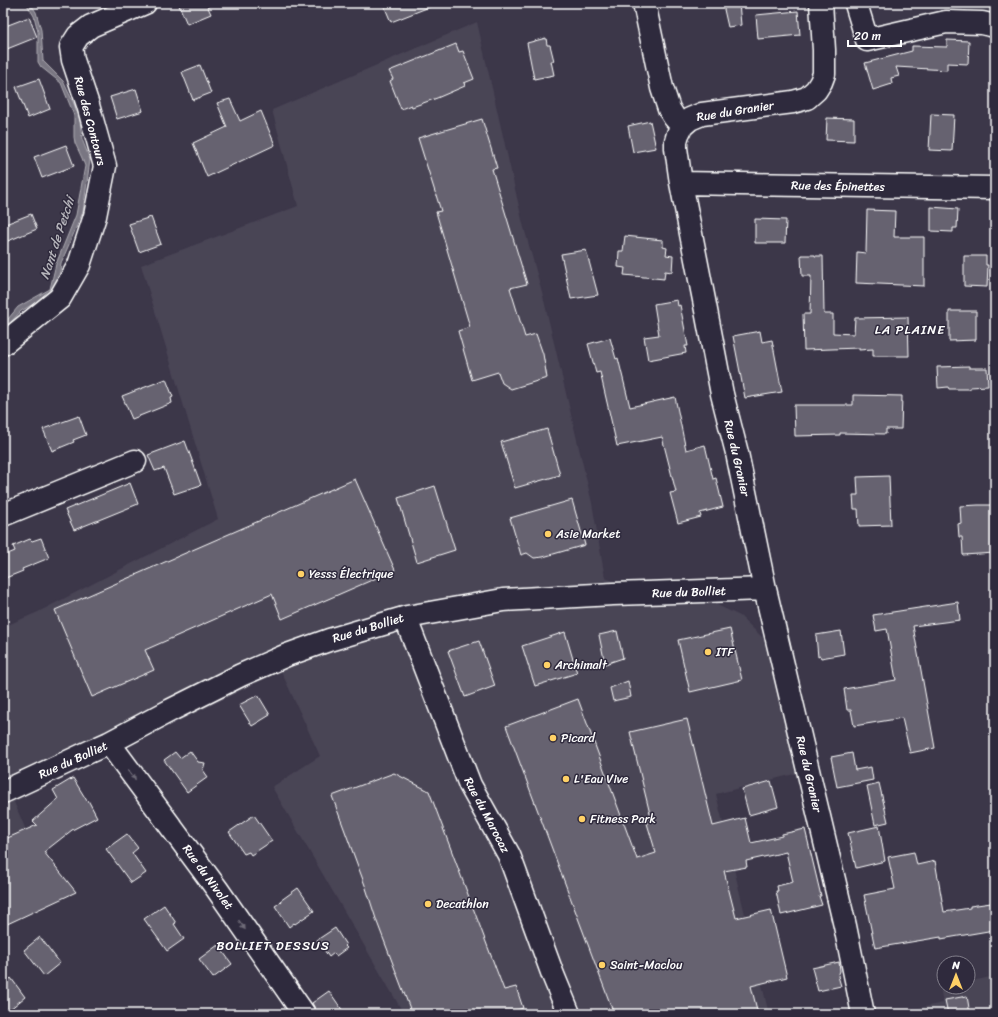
<svg xmlns="http://www.w3.org/2000/svg" width="998" height="1017" viewBox="0 0 998 1017" font-family="Sriracha,sans-serif">
<style>
.built{fill:#494455}
.water{fill:#797682;stroke:#afadb4}
.building{fill:#666270;stroke:#fff}
.lines{fill:none;stroke-linecap:round;stroke-linejoin:round}
.minor-casing{stroke:#fff;stroke-width:25}
.minor{stroke:#2f2a3d;stroke-width:22}
.oneway{fill:#6d6a77}
.poi-dot{fill:#ffd166;stroke:#2f2a3d;stroke-width:1.5}
.labels{text-anchor:middle;dominant-baseline:central;stroke-width:3;stroke-linejoin:round;paint-order:stroke}
.street-label{font-size:12px;fill:#fff;stroke:#2f2a3d}
.poi-label{font-size:12px;fill:#fff;stroke:#2f2a3d;text-anchor:start}
.water-label{font-size:13px;font-style:italic;fill:#b5b4ba;stroke:#2f2a3d}
.neighbourhood-label{font-size:13px;letter-spacing:1px;fill:#fff;stroke:#2f2a3d}
</style>
<rect width="100%" height="100%" fill="#3c3749"/>
<filter id="ink" filterUnits="userSpaceOnUse"><feTurbulence type="fractalNoise" baseFrequency=".025" numOctaves="2"/><feDisplacementMap in="SourceGraphic" scale="8" xChannelSelector="R" yChannelSelector="G"/><feConvolveMatrix kernelMatrix="1 2 1 2 8 2 1 2 1" color-interpolation-filters="sRGB"/></filter>
<g filter="url(#ink)">
<path class="built" d="M477,22L523,224L542,292L592,503L605,578L669,601L715,604L740,616L763,638L779,669L802,772L716,794L769,1014H404L272,787L320,756L281,671L14,802L26,830L76,892L3,926V627L38,612L218,519L141,265L298,206L272,110Z
M995,976V1014H890L943,1003L940,987L944,986L968,987V982Z"/>
<path class="water" d="M26,3H30L36,12L41,30L43,61L63,81L75,106L76,111L79,112L82,139L90,160L83,212L61,263L59,279L52,293L21,311L3,331V325L18,307L50,289L56,264L76,215L85,166L82,158L75,143L74,137V116L72,110L61,83L41,67L38,62V32L34,16Z"/>
<path class="building" d="M178,3H206L211,14L187,24Z
M383,3H436L437,4L391,22Z
M739,3L741,25L728,27L723,5Z
M798,11L800,35L758,39L756,15Z
M29,17L37,37L7,49L3,39V27Z
M546,38L547,45H550L554,61H551L554,75L534,79L527,43Z
M947,40L969,41L968,64L947,63V70L896,67L899,76L891,78L892,84L873,90L865,63L912,51V46L947,47Z
M456,44L459,52L463,51L474,79L464,83L465,86L437,98L412,107L411,105L401,109L390,81L393,79L389,71Z
M200,65L211,93L193,100L182,72Z
M39,79L50,109L28,118L16,87Z
M136,89L143,111L117,119L110,97Z
M230,99L240,121L261,111L275,145L207,177L193,143L227,127L217,103Z
M931,114L954,115L952,151L929,150Z
M827,118L854,119V141L826,140Z
M482,119L497,168L492,169L527,284L510,288L525,337L536,334L543,354L547,378L511,389L502,383L498,372L472,380L458,331L470,327L436,212L441,211L418,138Z
M650,121L656,148L633,152L628,126Z
M66,145L74,166L42,178L34,157Z
M931,207L958,209L957,228H953V232L931,231Z
M867,210L895,211L894,237H924V286L856,283L857,252L866,253Z
M31,214L37,229L3,243V225Z
M151,217L161,244L139,252L129,224Z
M755,219L786,220L785,243H755Z
M625,236L663,240V247L667,248L666,255L673,256L672,272L665,271L664,279L624,275L625,268L618,267L619,251H623Z
M586,250L598,295L571,299L561,254Z
M801,255H815V256H823L824,314H833V333L854,334L855,318L908,317L909,356H873V349L859,350V348L804,350L803,314H810L811,276H802Z
M964,256H986V265H988L987,287L964,286Z
M677,300L678,306L680,305L688,346H685L686,353L648,360L644,337L659,335L654,304Z
M949,311H976V340L949,341Z
M760,331L762,342L772,340L782,392L745,398L733,336Z
M610,338L616,359L618,358L630,407L675,397L686,450L705,445L713,479L716,478L723,507L700,513L701,517L678,523L670,493L676,492L662,437L617,446L600,372L596,373L588,344Z
M969,366V368H987L988,386L970,387V389H949L948,387L938,388L937,367Z
M166,379L173,397L171,398L172,403L132,419L122,396Z
M853,395L902,396L901,429H886V434L840,433V435L795,436L794,405H853Z
M79,416L86,435L73,440L74,442L52,451L43,429Z
M547,429L560,475L515,488L501,442Z
M185,441L201,485L174,494L164,468L155,471L148,455Z
M889,476L891,525L859,526L858,509H854L853,495H858L857,477Z
M355,479L395,570L282,619L272,594L145,650L154,670L92,697L55,610Z
M130,483L138,504L74,530L65,510Z
M435,486L455,550L417,562L398,498Z
M572,500L585,545L543,557L534,558L527,553L521,555L510,518Z
M978,505H992L995,553L963,555L962,537H959L958,524L961,523L960,506Z
M41,538L49,558L22,569L23,571L3,579V556L15,551L13,546L30,539L32,541Z
M958,602L960,620L913,626L935,748L910,753L902,718L854,726L851,710H847L844,689L896,680L887,629L876,631L873,615Z
M730,629L742,680L690,692L678,640Z
M617,631L623,658L605,664L599,635Z
M841,631L844,654L821,658L820,656L818,657L816,635Z
M565,632L577,673L535,686L522,646Z
M479,641L495,686L465,697L448,651Z
M628,681L631,697L613,701L610,688Z
M258,695L270,715L252,726L239,705Z
M578,699L637,859L656,853L646,820L651,818L630,732L687,719L713,826L745,818L751,843L782,836V834L805,829L821,896H819L822,905L781,915L776,891H778L777,886L793,882L786,852L746,861L747,867L724,871L736,918L771,910L787,977L751,986L758,1014H614L506,726Z
M190,751L198,762L205,763L203,770L208,777L187,792L164,760L175,752L180,758Z
M852,753L855,770L871,767L873,780L837,787L831,757Z
M394,773L429,791L504,990L516,987L523,1008L512,1012L511,1014H412L377,922L366,888L332,796Z
M73,778L87,801L88,800L97,817L72,830L44,852L76,892L3,926V840L37,825L33,821L58,799L53,790Z
M771,781L778,807L749,815L742,789Z
M879,783L888,822L875,825L867,786Z
M254,815L272,841L251,855L249,852L244,854L229,832Z
M879,826L885,861L856,868L848,833Z
M127,834L138,848L132,853L146,873L131,883L106,849Z
M914,852L917,865L935,861L944,912L970,908V906L991,903L994,930L941,939V937L875,948L864,895L895,889L888,857Z
M298,888L314,911L295,924L294,923L289,927L275,906L281,902L280,901Z
M164,905L176,923L174,924L184,939L167,951L144,919Z
M335,928L346,945L345,946L347,948L336,956L334,953L329,957L317,940Z
M40,937L60,963L44,976L24,950Z
M218,945L232,964L213,978L199,959Z
M839,962L840,971L838,976L841,986L818,991L812,968Z
M11,978L25,997L4,1014H3V985Z
M329,991L345,1014H318L312,1003Z
M967,996L970,1014H948L945,1000Z"/>
<g class="lines">
<defs>
<path id="minor" d="M644,3L662,88L669,109L674,117L682,126
M821,3L824,50V74L821,82L816,90L807,98L793,102L702,114L690,119L682,126L678,134L676,141V148L681,183L704,300L722,394L737,453L765,589L845,926L863,1014
M856,4L867,40L946,22L982,23L995,26
M681,183L995,188
M3,344L60,298L79,265L95,216L105,166L88,105L73,60L71,47L78,36L91,26L145,3
M3,515L135,461
M407,617L409,627L470,785L509,855L553,975L569,1014
M109,743L217,889L304,1014
M3,792L91,751L109,743L171,710L241,675L287,655L329,640L407,617L503,600L613,594L645,593L765,589"/>
</defs>
<use href="#minor" class="minor-casing"/>
<use href="#minor" class="minor"/>
</g>
<defs><path id="oneway-solid" d="M-6-.8H1V-3.2L6.5 0L1 3.2V.8H-6Z"/></defs>
<g class="oneway">
<use href="#oneway-solid" transform="translate(132 775) rotate(53)"/>
<use href="#oneway-solid" transform="translate(242 925) rotate(55)"/>
</g>
</g>
<g class="poi-dot">
<circle cx="548" cy="534" r="4"/>
<circle cx="301" cy="574" r="4"/>
<circle cx="708" cy="652" r="4"/>
<circle cx="547" cy="665" r="4"/>
<circle cx="553" cy="738" r="4"/>
<circle cx="566" cy="779" r="4"/>
<circle cx="582" cy="819" r="4"/>
<circle cx="428" cy="904" r="4"/>
<circle cx="602" cy="965" r="4"/>
</g>
<g class="labels">
<g class="street-label">
<text transform="translate(735 111) rotate(-9)">Rue du Granier</text>
<text transform="translate(90 121) rotate(75)">Rue des Contours</text>
<text transform="translate(838 186) rotate(1)">Rue des Épinettes</text>
<text transform="translate(737 458) rotate(77)">Rue du Granier</text>
<text transform="translate(689 592) rotate(-2)">Rue du Bolliet</text>
<text transform="translate(368 628) rotate(-17)">Rue du Bolliet</text>
<text transform="translate(73 760) rotate(-24)">Rue du Bolliet</text>
<text transform="translate(809 774) rotate(77)">Rue du Granier</text>
<text transform="translate(487 815) rotate(62)">Rue du Marocaz</text>
<text transform="translate(208 877) rotate(54)">Rue du Nivolet</text>
</g>
<g class="poi-label">
<text x="556" y="534">Asie Market</text>
<text x="309" y="574">Yesss Électrique</text>
<text x="716" y="652">ITF</text>
<text x="555" y="665">Archimalt</text>
<text x="561" y="738">Picard</text>
<text x="574" y="779">L'Eau Vive</text>
<text x="590" y="819">Fitness Park</text>
<text x="436" y="904">Decathlon</text>
<text x="610" y="965">Saint-Maclou</text>
</g>
<g class="water-label">
<text transform="translate(57 238) rotate(-72)">Nant de Petchi</text>
</g>
<g class="neighbourhood-label">
<text x="910" y="329">LA PLAINE</text>
<text x="273" y="945">BOLLIET DESSUS</text>
</g>
</g>
<rect width="998" height="1017" fill="none" stroke="#2f2a3d" stroke-width="16"/>
<rect x="8" y="8" width="982" height="1001" fill="none" stroke="#fff" stroke-width="1.5" filter="url(#ink)"/>
<g transform="translate(956 975)"><circle r="19" fill="#2f2a3d" stroke="#827f8b"/>
<path d="M0-3L7 15L0 10L-7 15Z" fill="#ffd166"/>
<text y="-6" font-size="11" font-weight="bold" text-anchor="middle" fill="#ffffff">N</text>
</g>
<path d="M848 40v6h53v-6" fill="none" stroke="#ffffff" stroke-width="2"/>
<text x="854" y="40" font-size="12" fill="#ffffff" stroke="#2f2a3d" stroke-width="3" paint-order="stroke">20 m</text>
</svg>
